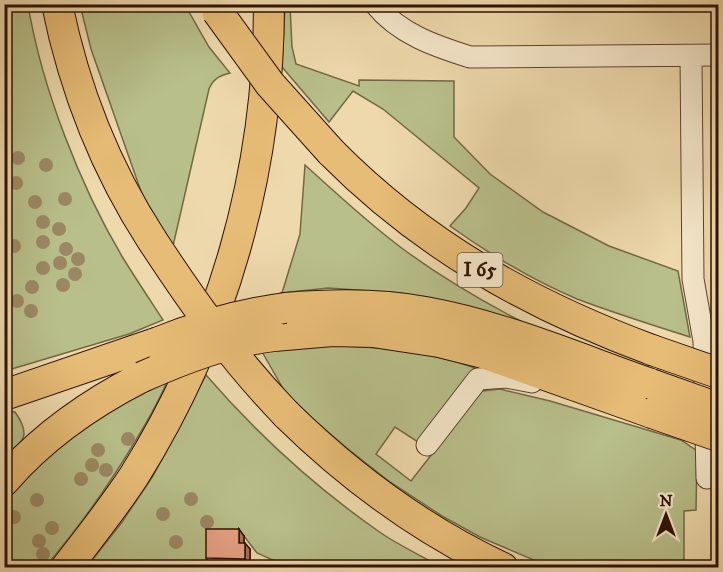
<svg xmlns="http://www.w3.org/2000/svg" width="723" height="572" viewBox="0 0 723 572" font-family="'IM FELL DW Pica',serif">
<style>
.green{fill:#b8bf8a;stroke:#736845;stroke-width:1.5}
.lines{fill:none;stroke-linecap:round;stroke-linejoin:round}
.minor-casing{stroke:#5e442b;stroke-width:23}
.highway-casing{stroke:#2e1200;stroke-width:32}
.minor{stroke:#f4e6c9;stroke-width:21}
.highway{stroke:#e7bc76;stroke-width:30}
.highway-bridge-casing{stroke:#2e1200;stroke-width:32;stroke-linecap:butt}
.highway-bridge{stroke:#e7bc76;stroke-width:30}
.tree{fill:#9b8864}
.wall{fill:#c78c72;stroke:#2e1200;stroke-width:1.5}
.shaded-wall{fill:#a2725d;stroke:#2e1200;stroke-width:1.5}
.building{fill:#e7a385;stroke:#2e1200;stroke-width:1.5}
.labels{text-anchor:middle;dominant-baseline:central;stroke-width:5;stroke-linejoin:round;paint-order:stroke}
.shield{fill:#f4e6c9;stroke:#69523c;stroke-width:1.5}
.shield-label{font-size:20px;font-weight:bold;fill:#2e1200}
</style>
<rect width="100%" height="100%" fill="#eed9ac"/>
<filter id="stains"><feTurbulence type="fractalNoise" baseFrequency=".00333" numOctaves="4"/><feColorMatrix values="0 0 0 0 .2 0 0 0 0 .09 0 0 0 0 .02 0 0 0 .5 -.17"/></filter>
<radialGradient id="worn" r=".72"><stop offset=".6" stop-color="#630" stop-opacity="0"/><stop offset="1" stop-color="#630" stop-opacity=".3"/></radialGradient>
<path class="green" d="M5,4L28,5C42,88 80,186 123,258C136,279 150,300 163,320L129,334L5,371Z
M285,4L290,5L292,47L296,64L359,86V80L454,81V137L490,174L543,212L609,246L678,271L690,337C652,325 614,313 577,299C532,280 489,254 450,226L466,208L479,188L383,109L353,91L329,122L282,67Z
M80,5H185L209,47L230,73C219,76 213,79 209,89L173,246L144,200L91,49Z
M305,165C336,193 366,221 399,246C440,277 485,303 532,327L401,293L328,288L282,293L300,234Z
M324,345C376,347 426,350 475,368L421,444L395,427L376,454L411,481L432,454L474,392L500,389L550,401L681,440L697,451L696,510L684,511V567H550L480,537L442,516L390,482L348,449L301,409L285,392L261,350Z
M206,375C258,435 316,488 381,533C400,546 422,556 441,567H288L257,553L244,536L207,537V567L86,568L122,522L153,476Z
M168,379C160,400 148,420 136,440C109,485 79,528 45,567L5,568V497L29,469L90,419Z
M5,411L15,412C32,436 23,441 5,458Z"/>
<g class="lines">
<defs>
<path id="minor" d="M375,4C399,34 435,46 470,57L718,55
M691,56L693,279L704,341L707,478
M427,445L478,379L506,377L532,382"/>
<path id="highway" d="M57,4C74,88 106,169 152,240
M331,152C423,245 530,305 652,350
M285,308C332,304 379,303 425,312C503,326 577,358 651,384
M274,336L332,331L373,332L439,342L483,353L652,413
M4,395L156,343
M286,414C350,477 422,530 503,568
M4,481C42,437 91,403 142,377
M66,568C89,538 113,508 134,476C223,334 269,172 269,4"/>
</defs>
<use href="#minor" class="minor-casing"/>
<use href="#highway" class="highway-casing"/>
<use href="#minor" class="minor"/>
<use href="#highway" class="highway"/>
<defs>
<path id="highway-bridge" d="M217,11L270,84L331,152
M152,240C194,304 233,359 286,414
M156,343C198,326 240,314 285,308
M652,350L718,373
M142,377C185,358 227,342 274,336
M651,384L718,408
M652,413L718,436"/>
</defs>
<use href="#highway-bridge" class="highway-bridge-casing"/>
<use href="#highway-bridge" class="highway-bridge"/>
</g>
<g class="tree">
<circle cx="18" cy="158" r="7"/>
<circle cx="46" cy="165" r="7"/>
<circle cx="16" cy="183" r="7"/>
<circle cx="65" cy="199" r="7"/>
<circle cx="35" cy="202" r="7"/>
<circle cx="43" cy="222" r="7"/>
<circle cx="59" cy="229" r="7"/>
<circle cx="43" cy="242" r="7"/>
<circle cx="14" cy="246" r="7"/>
<circle cx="66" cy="249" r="7"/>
<circle cx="78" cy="259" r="7"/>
<circle cx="60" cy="263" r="7"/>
<circle cx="43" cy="268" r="7"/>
<circle cx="75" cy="274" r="7"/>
<circle cx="63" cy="285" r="7"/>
<circle cx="32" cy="287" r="7"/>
<circle cx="17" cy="301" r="7"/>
<circle cx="31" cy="311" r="7"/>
<circle cx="128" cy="439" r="7"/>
<circle cx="98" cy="450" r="7"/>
<circle cx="92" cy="465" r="7"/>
<circle cx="106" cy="470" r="7"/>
<circle cx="81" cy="479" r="7"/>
<circle cx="191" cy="499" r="7"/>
<circle cx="37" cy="500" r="7"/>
<circle cx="163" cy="514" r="7"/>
<circle cx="14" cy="517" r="7"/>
<circle cx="207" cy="522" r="7"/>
<circle cx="52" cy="528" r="7"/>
<circle cx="39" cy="541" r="7"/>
<circle cx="176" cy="542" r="7"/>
<circle cx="43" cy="554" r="7"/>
</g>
<path class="wall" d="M244,536V543L250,549V565H210L206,558Z"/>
<path class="shaded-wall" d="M239,529L244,536V549L239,543Z
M245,543L250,549V565L245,559Z"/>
<path class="building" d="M206,529H239V543H245V559L206,558Z"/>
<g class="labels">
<rect class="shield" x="457.5" y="253" width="45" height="34" rx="4.5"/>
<g class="shield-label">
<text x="480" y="270">I 65</text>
</g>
</g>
<rect width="723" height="572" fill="none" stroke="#eed9ac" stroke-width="24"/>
<rect x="6" y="6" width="711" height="560" fill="none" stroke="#2e1200" stroke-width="3"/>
<rect x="12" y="12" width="699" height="548" fill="none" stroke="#2e1200" stroke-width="1.5"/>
<g transform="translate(666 515)" stroke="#f4e6c9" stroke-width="4.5" paint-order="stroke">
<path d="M0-4.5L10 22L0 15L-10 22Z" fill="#2e1200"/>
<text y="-9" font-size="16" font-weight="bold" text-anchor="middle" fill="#2e1200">N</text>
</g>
<rect width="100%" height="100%" filter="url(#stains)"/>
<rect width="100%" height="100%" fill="url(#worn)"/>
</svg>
